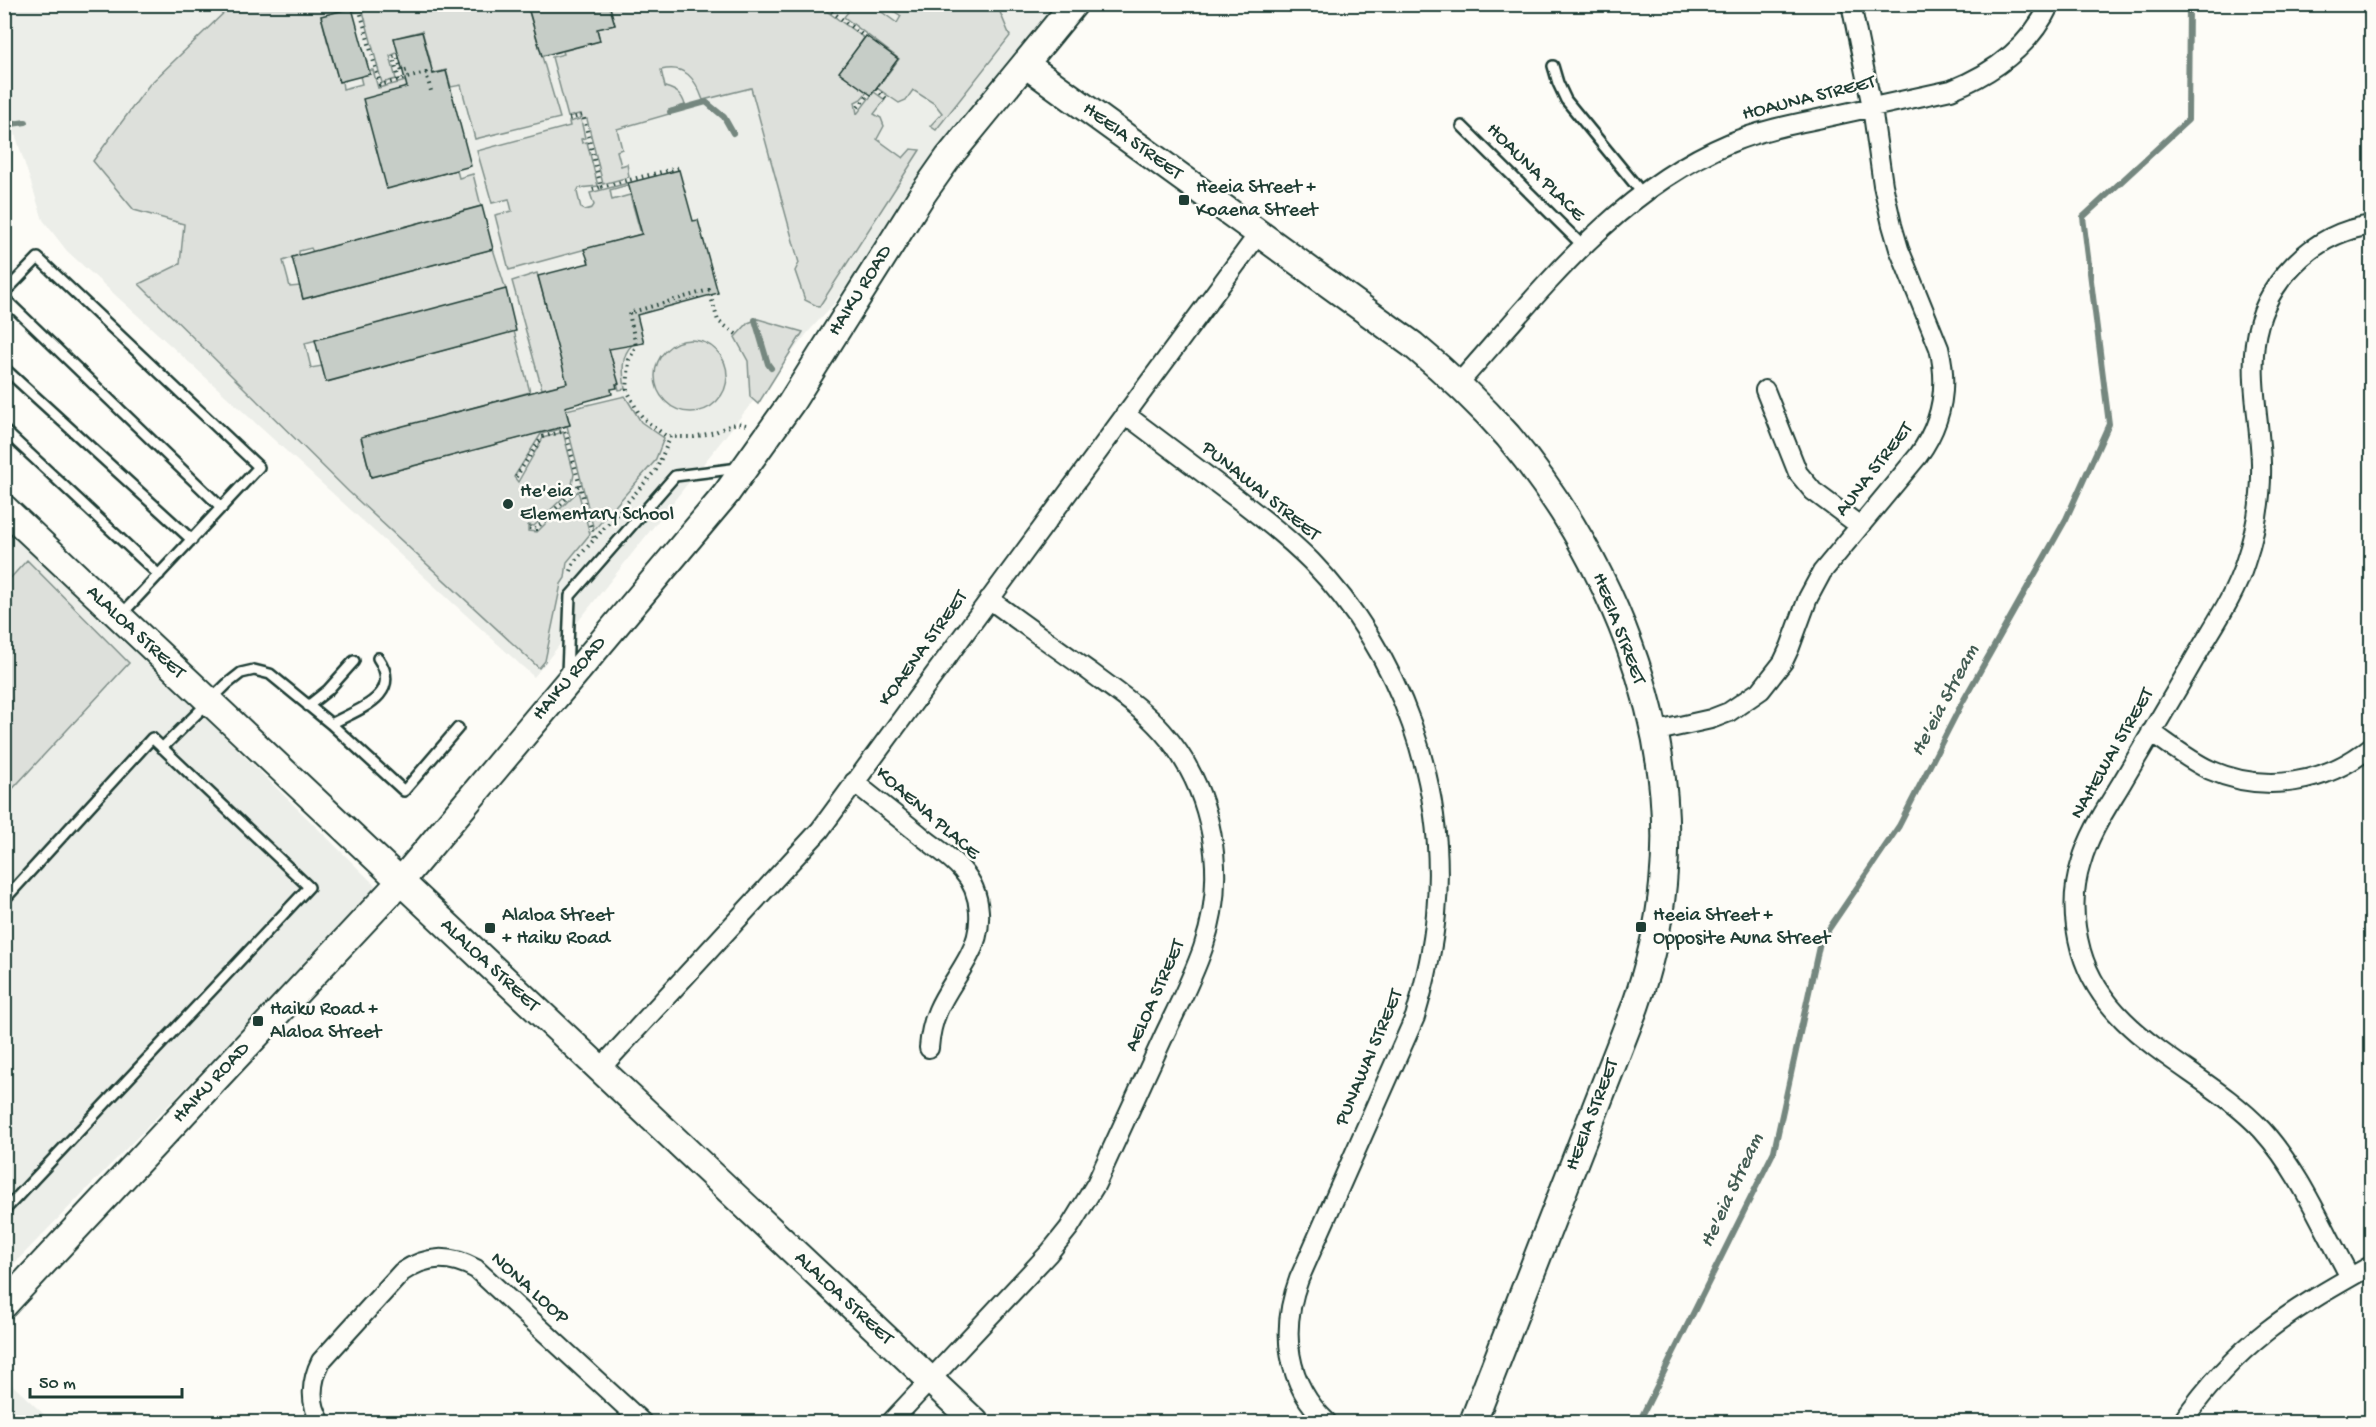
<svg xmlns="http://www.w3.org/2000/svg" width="2376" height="1427" viewBox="0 0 2376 1427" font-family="'Gochi Hand',sans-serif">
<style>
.built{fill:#eceee9}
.green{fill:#dde0db;stroke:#7e8e88;stroke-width:1.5}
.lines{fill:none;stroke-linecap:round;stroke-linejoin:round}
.stream{stroke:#75877f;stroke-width:6}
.building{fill:#c6cdc7;stroke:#1f3d34;stroke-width:1.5}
.lane-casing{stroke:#1f3d34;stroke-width:14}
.street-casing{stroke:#1f3d34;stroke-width:22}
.secondary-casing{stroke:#1f3d34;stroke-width:30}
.path{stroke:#1f3d34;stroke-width:4;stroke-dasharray:1.5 4.5;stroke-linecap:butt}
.lane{stroke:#fdfcf7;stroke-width:9}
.street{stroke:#fdfcf7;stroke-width:18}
.secondary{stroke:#fdfcf7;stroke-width:26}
.poi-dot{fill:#1f3d34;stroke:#fdfcf7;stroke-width:2}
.labels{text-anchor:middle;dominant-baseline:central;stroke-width:5;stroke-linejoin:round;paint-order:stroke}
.street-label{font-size:20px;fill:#1f3d34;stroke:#fdfcf7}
.poi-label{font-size:20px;fill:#1f3d34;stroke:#fdfcf7;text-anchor:start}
.water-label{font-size:21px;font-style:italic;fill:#435c53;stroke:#fdfcf7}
</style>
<rect width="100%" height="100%" fill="#fdfcf7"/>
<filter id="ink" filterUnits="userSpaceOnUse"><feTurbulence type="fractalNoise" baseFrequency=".0167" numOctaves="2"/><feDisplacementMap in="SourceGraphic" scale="12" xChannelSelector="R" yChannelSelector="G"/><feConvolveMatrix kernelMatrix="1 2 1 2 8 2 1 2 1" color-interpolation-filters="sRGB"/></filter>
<g filter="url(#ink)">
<path class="built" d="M4,5H1054L831,307L809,331L534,677L67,251L43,220L7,109H5Z
M4,519L379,889L5,1273H4Z
M5,1378L52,1422H5Z"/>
<path class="green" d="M609,4L688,5L684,12L690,5H818L864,38L840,72L867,92L861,99L855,102L857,114L874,92L885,100L874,114L881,118L884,126L877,139L903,158L911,149L920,150L819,307L805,300L795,271L799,263L751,88L703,100C695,78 685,64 661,70L665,87C676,90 682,94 685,105L669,110V114L617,129L622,149L617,151L621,166L627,164L629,177L603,184L587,119L581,120L585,138L581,139L582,143L587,142L598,186L579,188L577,192L581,208L585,210L592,208L594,205L590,193L628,183V185L610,190L612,200L630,195L641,234L509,270L495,215L512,211L509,199L492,203L477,151L570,126L569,122L580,119L579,114L568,117L552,57L564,54L563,51L600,41L597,29L615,25Z
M232,5H527L560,118L475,139L461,85L451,87L446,70L434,73L433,79L426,64L431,63L422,31L394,38L399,52L390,56L396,79L382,83L363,11L355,12L353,8L321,16L328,44L347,50L331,55L339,81H342L343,89L362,84L360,76L370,74V70H373L378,88L422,77L387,188L450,172L447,165L455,163L459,178L473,174L481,206L313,252L311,248L299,251V255L283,261L290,287L300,286L303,299L493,249L506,290L305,343L311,368L322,366L327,382L514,331L530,392L361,438L371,477L561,427V429L541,434L514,477L518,482L543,438L563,432L574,474L571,490L534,526L528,525V531L537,532L578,491L590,534L567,562L565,578L561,584L545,661L539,668L349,492L139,284L180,264L184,224L134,210L93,161L149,85Z
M838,5H872L897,23L901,16L885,5H997L1010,36L936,130L930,126L942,113L935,104L913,90L906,100L899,103L877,88L899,59L844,17L848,12Z
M588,265L632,345C620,356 623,374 625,389L619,390Z
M537,273L572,399L564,401L559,385L542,389L512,281Z
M758,319L803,332L758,404L750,397L748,361L735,337L748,323Z
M655 376a36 36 0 1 1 72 0a36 36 0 1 1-72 0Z
M625,396L641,422L664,438L655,461L594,530L567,426L570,425L566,410Z
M27,560L129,663L5,797V584Z"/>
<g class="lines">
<path class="stream" d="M670,112L706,102L724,117L733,133
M4,125L26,122
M755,320L768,364L771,368
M1639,1422L1774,1151L1820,942L1899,826L1962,703L2066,519L2109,424L2083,217L2188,120L2189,4"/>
</g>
<path class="building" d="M527,4H609L615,25L597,29L600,41L542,56Z
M352,8L370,74L339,82L321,16Z
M422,32L433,74L446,71L471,166L387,189L363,99L407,87L394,38Z
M866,36L898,59L871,95L839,72Z
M679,170L693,221L698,220L718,293L637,315L644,343L609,349L619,384H616L617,388L611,389L612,394L565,407L570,425L371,477L361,437L567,383L538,276L589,263L584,249L642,234L628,183Z
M482,206L493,249L303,299L292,257Z
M506,289L516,331L326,382L315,340Z"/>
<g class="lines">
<defs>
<path id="lane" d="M1553,66L1558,83L1566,100L1642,193
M1462,126L1583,246
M4,293L38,258L259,467L120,616
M4,298L222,508
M4,368L192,540
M4,430L159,575
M567,673L570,596L675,476L739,468
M308,706L328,690L354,661
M331,724C358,709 404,696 378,658
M162,748L227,684L241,673L254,670L270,674L331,724L404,791L458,728
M4,900L152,738L309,887L4,1211"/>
<path id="street" d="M1458,384C1539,294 1615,191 1730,143C1761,130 1794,124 1827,117C1868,108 1909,99 1951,90C1994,73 2030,47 2050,4
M1765,390L1798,473L1813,491L1860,526
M1125,414C1158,439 1191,464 1223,488C1254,511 1284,534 1311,561C1401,654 1448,786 1436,914C1433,949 1425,983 1415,1017L1299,1279C1280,1330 1286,1384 1327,1422
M1653,732L1711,719L1729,712L1761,690L1783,662L1790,647L1808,598L1822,572L1918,456C1942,423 1949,388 1939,348L1899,249L1892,225L1883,185L1872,107L1851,4
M2151,732C2170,745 2190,761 2210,770C2265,794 2326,784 2372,746
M854,782C876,800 898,817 919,834C933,846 950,856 962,870C983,893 984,929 969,956C951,990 932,1006 929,1048
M599,1070L820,830L1259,233
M2350,1277C2323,1228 2300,1172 2262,1130C2204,1068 2106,1039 2081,951C2073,922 2072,891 2081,863C2089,834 2106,809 2121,784C2147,740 2173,697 2198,653C2215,624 2235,595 2245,563C2256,531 2262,497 2261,463C2260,424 2250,382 2255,343C2263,283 2312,233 2372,225
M321,1422C309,1403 311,1381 321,1361L402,1272C427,1255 450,1255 476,1269L642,1422
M891,1422L1049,1253L1069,1228L1096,1184C1118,1136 1140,1088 1162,1040C1176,1010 1192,980 1203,948C1228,875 1214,789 1162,731C1141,707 1114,690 1089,671C1055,647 1022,623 989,599
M2182,1422C2238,1342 2288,1312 2372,1265"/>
<path id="secondary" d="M1025,64L1413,345C1447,373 1479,403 1508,436C1609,558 1679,723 1663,884C1659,926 1649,967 1635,1007L1473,1422
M4,508L975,1422
M4,1305L400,882L726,494L791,403L922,195L948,158L1074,4"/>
</defs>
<use href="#lane" class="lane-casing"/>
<use href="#street" class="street-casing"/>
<use href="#secondary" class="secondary-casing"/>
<path class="path" d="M822,4L865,37
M361,14L380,85L426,73L431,91
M399,80L393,57L397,56L402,72L409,70
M876,89L889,101
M858,107L869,94
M569,119L583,115L601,187L592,190
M601,187L681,167
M736,334L718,321L709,290L629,313L636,346L629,360L627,390L638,412L646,421L666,436L678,437H694L715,432L736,423L746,425
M564,426L594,539
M516,477L542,437L565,431
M529,528L536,529L579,485
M571,571L574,562L656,470L671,436"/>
<use href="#lane" class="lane"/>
<use href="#street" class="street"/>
<use href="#secondary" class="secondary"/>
</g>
</g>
<g class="poi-dot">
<rect x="1178" y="194" width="12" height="12" rx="3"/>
<circle cx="508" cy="504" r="6"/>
<rect x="1635" y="921" width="12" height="12" rx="3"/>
<rect x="484" y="922" width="12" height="12" rx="3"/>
<rect x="252" y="1015" width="12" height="12" rx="3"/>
</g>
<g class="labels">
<g class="street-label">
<text transform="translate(1809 99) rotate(-14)">HOAUNA STREET</text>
<text transform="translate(1132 142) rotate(36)">HEEIA STREET</text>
<text transform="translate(1535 173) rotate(45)">HOAUNA PLACE</text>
<text transform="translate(861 291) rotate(-58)">HAIKU ROAD</text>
<text transform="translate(1875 470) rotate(-52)">AUNA STREET</text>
<text transform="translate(1260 492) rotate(39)">PUNAWAI STREET</text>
<text transform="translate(1618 629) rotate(69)">HEEIA STREET</text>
<text transform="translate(135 633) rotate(43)">ALALOA STREET</text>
<text transform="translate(924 649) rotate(-54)">KOAENA STREET</text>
<text transform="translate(570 679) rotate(-50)">HAIKU ROAD</text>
<text transform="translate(2113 754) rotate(-60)">NAHEWAI STREET</text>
<text transform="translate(927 814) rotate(41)">KOAENA PLACE</text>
<text transform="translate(489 966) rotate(43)">ALALOA STREET</text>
<text transform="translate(1156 996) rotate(-66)">AELOA STREET</text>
<text transform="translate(1370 1058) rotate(-67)">PUNAWAI STREET</text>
<text transform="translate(212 1083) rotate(-47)">HAIKU ROAD</text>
<text transform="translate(1593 1115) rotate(-69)">HEEIA STREET</text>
<text transform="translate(529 1289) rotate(42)">NONA LOOP</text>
<text transform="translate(843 1299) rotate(43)">ALALOA STREET</text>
</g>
<g class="poi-label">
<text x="1196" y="188">Heeia Street +<tspan x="1196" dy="23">Koaena Street</tspan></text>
<text x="520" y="492">He'eia<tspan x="520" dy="23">Elementary School</tspan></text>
<text x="502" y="916">Alaloa Street<tspan x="502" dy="23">+ Haiku Road</tspan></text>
<text x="1653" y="916">Heeia Street +<tspan x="1653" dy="23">Opposite Auna Street</tspan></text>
<text x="270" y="1010">Haiku Road +<tspan x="270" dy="23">Alaloa Street</tspan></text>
</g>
<g class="water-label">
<text transform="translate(1946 701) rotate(-62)">He'eia Stream</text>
<text transform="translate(1733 1191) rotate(-65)">He'eia Stream</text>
</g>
</g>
<rect width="2376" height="1427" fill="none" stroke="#fdfcf7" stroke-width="24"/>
<rect x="12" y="12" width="2352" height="1403" fill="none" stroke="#1f3d34" stroke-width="2" filter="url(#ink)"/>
<path d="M30 1388v9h152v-9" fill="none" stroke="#1f3d34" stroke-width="3"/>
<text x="39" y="1388" font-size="18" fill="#1f3d34" stroke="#fdfcf7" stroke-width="4.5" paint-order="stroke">50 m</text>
</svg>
